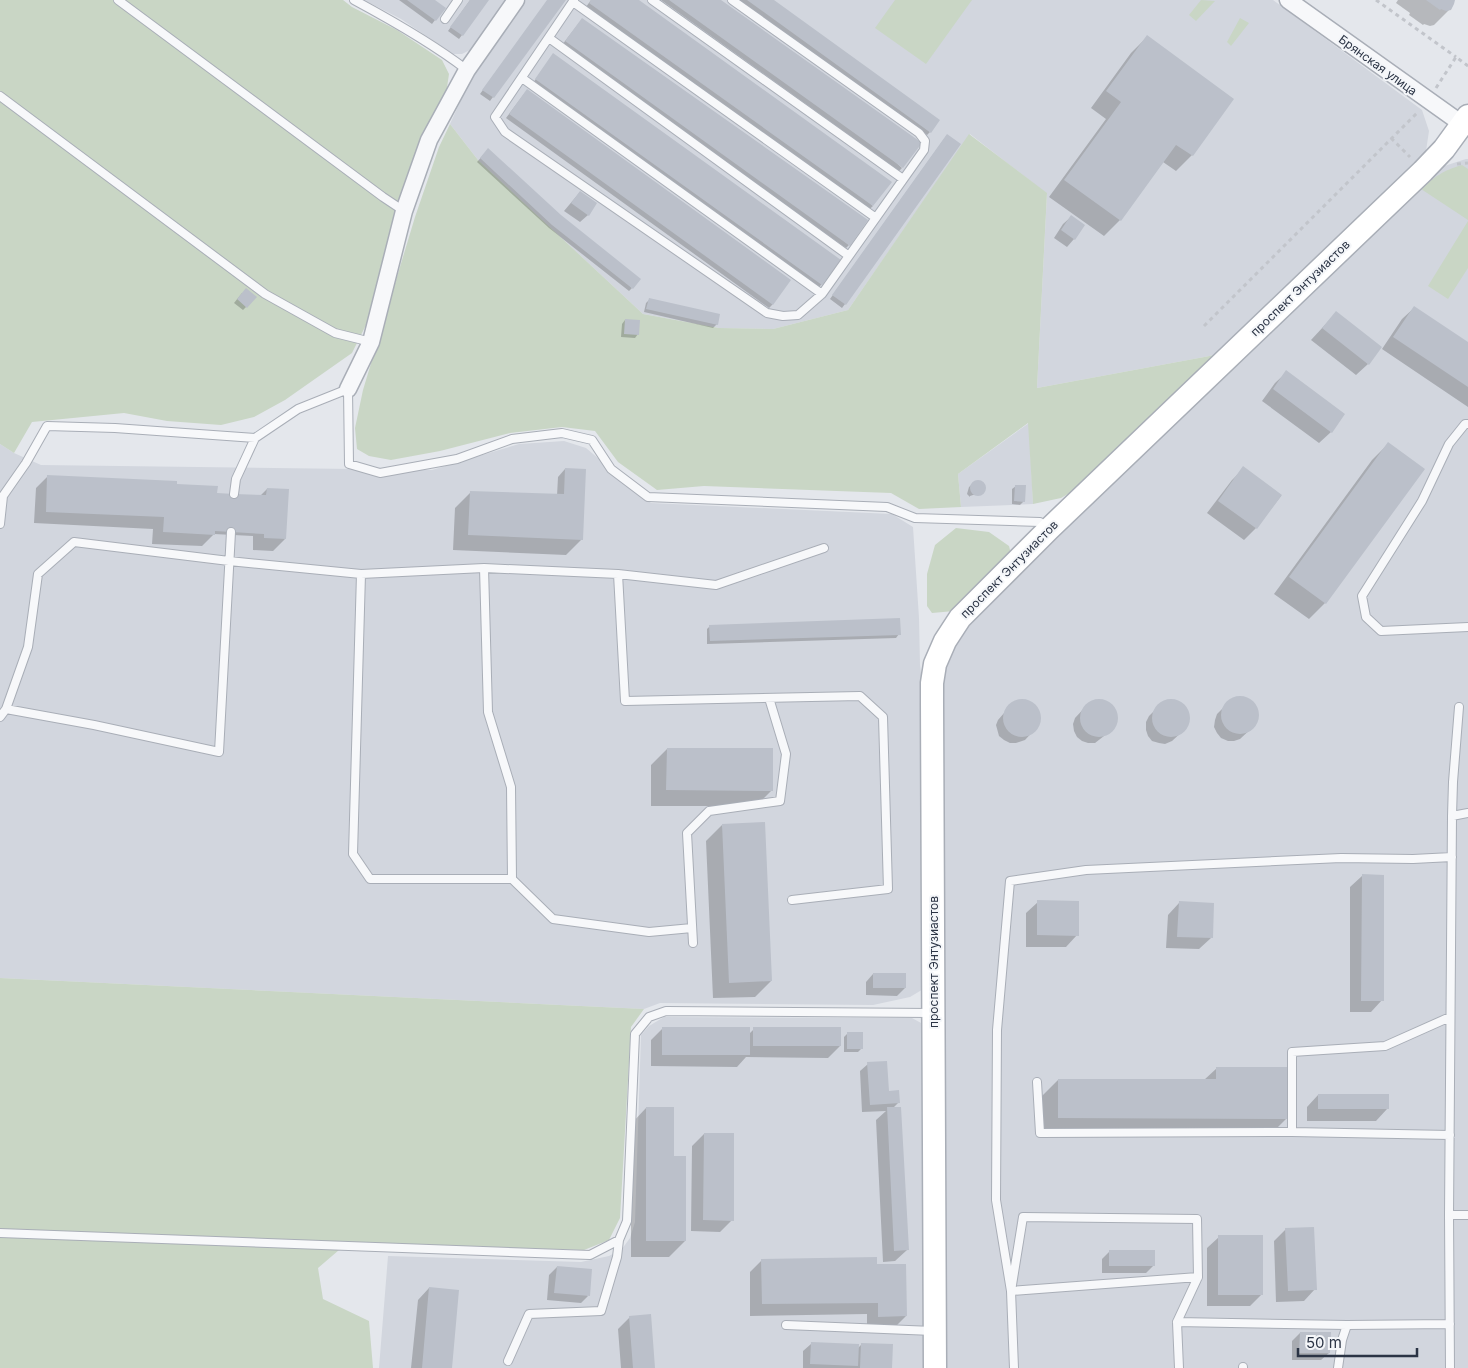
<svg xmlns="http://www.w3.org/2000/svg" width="1468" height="1368" viewBox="0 0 1468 1368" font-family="Inter,sans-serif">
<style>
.built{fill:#d2d6de}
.green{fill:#c9d6c5}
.shadow{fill:#0003}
.building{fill:#bbc0ca}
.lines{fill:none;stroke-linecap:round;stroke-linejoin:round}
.lane-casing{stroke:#a9aeb7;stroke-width:10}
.street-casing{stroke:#a9aeb7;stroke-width:19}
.secondary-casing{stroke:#a9aeb7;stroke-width:25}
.path{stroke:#c2c5cb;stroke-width:3;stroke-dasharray:4 4;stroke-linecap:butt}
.lane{stroke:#f7f8fa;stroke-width:8}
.street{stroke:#f7f8fa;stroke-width:16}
.secondary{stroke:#fff;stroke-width:22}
.labels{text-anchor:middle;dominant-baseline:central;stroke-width:4;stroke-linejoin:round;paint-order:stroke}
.street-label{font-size:12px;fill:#2b3445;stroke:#f4f6f9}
</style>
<rect width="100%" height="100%" fill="#e4e7ec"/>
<path class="built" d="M364,0H507L472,49L462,54H453L401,19Z
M526,0H1273L1422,110L1429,131L1426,151L1413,168L1215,355L1037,388L1047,194L970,134L848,310L773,329L719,328L643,314L478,160L450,124L471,78Z
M1466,159H1468V1368H941L942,666L965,623L1438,168Z
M1029,423L1033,504L961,507L958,474Z
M564,441L586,448L651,503L892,514L913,527L919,618L920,665L922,681L925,988L910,997L873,1005L660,1003L644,1009L0,978V444L14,453L41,465L432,470L519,444Z
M664,1017L912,1018L921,1023L925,1030V1368H379L388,1256L581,1262L609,1256L622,1249L630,1238L635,1222L641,1035L649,1026Z"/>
<path class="green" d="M0,0H343L352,7L397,30L442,60L449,74L446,94L399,201L367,323L352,353L285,400L254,417L221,425L167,421L124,413L32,422L14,453L0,444Z
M895,0H972L926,64L875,28Z
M1201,0L1215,1L1196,21L1189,15Z
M1240,18L1249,23L1231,46L1227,42Z
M450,124L478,160L643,314L719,328L773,329L848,310L969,134L1047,193L1037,388L1215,355L1080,487L1061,498L1033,504L1028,423L958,474L961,507L919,509L891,493L704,486L657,490L618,462L595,431L562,427L510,433L440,451L391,460L369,456L357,449L355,428L363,390L415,217L439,147Z
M1462,165L1468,169V220L1421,189C1436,176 1442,171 1462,165Z
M1468,221V268L1448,299L1428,286Z
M956,528L989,532L1009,546L1011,554L954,611L932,613L927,606V574L935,545Z
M0,978L644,1009L631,1027L620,1218L609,1240L584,1250L346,1244L318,1268L323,1299L369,1321L373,1368H0Z"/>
<path class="shadow" d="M399,0H432L435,20L432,24Z
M470,0H488L459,39L448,31Z
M548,0H564L490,101L480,94Z
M591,0H637L873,206L865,213L862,204L586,7Z
M661,0H719L902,168L899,171Z
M739,0H772L930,132L927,135Z
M1398,0H1453L1450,9L1434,25L1430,26L1424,24L1423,25L1409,15L1410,13L1396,3Z
M579,23L849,245L846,248L562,45Z
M1147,37L1233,99L1192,155L1176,171L1163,162L1120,220L1104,236L1049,197L1106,119L1091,108L1131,53Z
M550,59L839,261L821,285L818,288L533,83Z
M524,94L789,281L772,305L769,308L506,118Z
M947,135L845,304L842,308L830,299Z
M485,153L632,288L629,291L549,228L477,162Z
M580,192L588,215L580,222L564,211Z
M1071,217L1074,239L1067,247L1054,238L1063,224Z
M242,293L246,307L243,310L234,303Z
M649,300L717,324L713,328L644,312L646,303Z
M1414,308L1468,344V407L1382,349L1402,319Z
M1336,313L1368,364L1356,375L1311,340Z
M625,320L638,334L635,338L621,337L622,324Z
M1287,372L1331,432L1319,443L1262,401L1275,383Z
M1388,444L1423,469L1325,603L1309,619L1274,594L1372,460Z
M1244,468L1281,496L1256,528L1244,540L1207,513L1232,480Z
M565,469L582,539L566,555L453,550L455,508L471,492L557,496L558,477Z
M48,476L175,485L216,494L260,496L267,489L285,539L273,551L253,550V536L214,534L202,546L152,544L153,529L34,523L36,488Z
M976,481L982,483L984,489L982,492L970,496V497L967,494L969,487Z
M1016,486L1024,501L1020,505L1012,504V489Z
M710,626L899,634L896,638L707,644V629Z
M1238,698L1247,699L1254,706L1257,712V720L1254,726L1240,739L1234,741H1228L1221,738L1217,733L1214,727L1215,720L1217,714L1226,705L1232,700Z
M1025,701L1031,703L1035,707L1039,714V720L1037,727L1025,740L1016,743H1010L1004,740L999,736L996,725L998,720L1011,705L1016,702Z
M1097,701H1103L1109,704L1113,708L1115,714V722L1113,728L1104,736L1095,743H1088L1082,741L1077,737L1074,731L1073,724L1075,718L1089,703Z
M1167,701H1173L1181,704L1185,709L1188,714V723L1185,729L1172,741L1165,744L1159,743L1152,741L1148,736L1146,730V722L1149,716L1163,702Z
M667,749L772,790L756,806H651V765Z
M722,825L771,981L755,997L713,998L706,841Z
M1362,876L1382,1000L1371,1012H1350V887Z
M1038,902L1077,935L1066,947H1026V913Z
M1179,903L1211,938L1199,949L1166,948L1168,915Z
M873,974L905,988L897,996L866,995V982Z
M663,1028L749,1034L754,1029L840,1046L828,1058L746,1057L737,1067L651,1066V1040Z
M848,1033L862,1048L858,1052H844V1037Z
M868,1064L888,1092L898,1103L893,1108L907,1250L895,1261L883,1262L876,1120L886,1111L862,1112L860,1071Z
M1217,1068L1287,1118L1271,1134H1042V1096L1058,1080H1204Z
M1318,1095L1387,1109L1376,1121H1307V1107Z
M646,1108L672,1157L685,1241L669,1257H631V1124Z
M704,1134L732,1220L720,1232L691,1231L692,1146Z
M1286,1229L1315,1289L1304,1301L1276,1302L1274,1241Z
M1219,1237L1262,1294L1250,1306H1207V1248Z
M1110,1251L1154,1265L1146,1273H1102V1259Z
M762,1260L876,1266L906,1316L894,1328H867V1314L750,1316V1272Z
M557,1267L588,1296L581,1303L547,1300L549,1275Z
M429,1288L450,1368H411L418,1300Z
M630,1317L654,1368H621L618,1329Z
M1300,1333L1329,1353L1321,1360H1292V1341Z
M811,1344L858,1348L861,1345L891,1368H803V1351Z"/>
<path class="building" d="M407,0H435L446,8L436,21Z
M470,0H489L463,36L450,27Z
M547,0H566L494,98L482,90Z
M591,0H639L892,182L873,206L589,3Z
M669,0H721L922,143L903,168Z
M747,0H774L940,120L931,133Z
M1426,0H1455L1454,4L1451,10L1446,11L1441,9L1440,10Z
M582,18L868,220L850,246L565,41Z
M1147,35L1234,99L1193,156L1176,145L1121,221L1064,180L1121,102L1106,91Z
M553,53L841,260L822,285L535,79Z
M527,89L791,280L773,305L509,114Z
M947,134L961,144L846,305L832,295Z
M488,148L561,215L641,279L633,289L552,225L480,158Z
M580,191L597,203L589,216L571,203Z
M1071,215L1085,225L1075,240L1061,230Z
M246,288L257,297L247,308L237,299Z
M649,298L720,314L718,325L646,309Z
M1414,306L1468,342V387L1393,337Z
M1336,311L1382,347L1369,365L1322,328Z
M625,319L640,320L639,335L624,334Z
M1286,370L1345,414L1332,433L1273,389Z
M1388,442L1425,469L1326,604L1289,577Z
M1243,466L1282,495L1257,529L1218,501Z
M565,468L586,469L583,540L468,535L470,491L564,494Z
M47,475L177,481V484L218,486L217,493L234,494L266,495L267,488L289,489L286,539L264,538V534L215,531V535L163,532L164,517L46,512Z
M970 488a8 8 0 1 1 16 0a8 8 0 1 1-16 0Z
M1015,485H1026L1025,502L1014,501Z
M900,618L901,635L710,641L709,625Z
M1221 715a19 19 0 1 1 38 0a19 19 0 1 1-38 0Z
M1152 718a19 19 0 1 1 38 0a19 19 0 1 1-38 0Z
M1003 718a19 19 0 1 1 38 0a19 19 0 1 1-38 0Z
M1080 718a19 19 0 1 1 38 0a19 19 0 1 1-38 0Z
M667,748H773V791L666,790Z
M765,822L772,981L729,983L722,824Z
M1362,874L1384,875V1001H1361Z
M1037,900L1079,901V936L1037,935Z
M1179,901L1214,903L1213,938L1177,937Z
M873,973H906V988H873Z
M662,1027H750V1055H662Z
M753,1027H841V1046H753Z
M847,1032H863V1049H847Z
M887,1061L889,1091L899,1090L900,1103L870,1105L867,1062Z
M1216,1067H1288V1119L1058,1118V1079H1216Z
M1318,1094H1389V1109H1318Z
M646,1107H674V1156H686V1241H646Z
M887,1107H901L909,1250L894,1251Z
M704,1133H734V1221L703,1220Z
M1314,1227L1317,1290L1288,1291L1285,1228Z
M1218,1235H1263V1295H1218Z
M1109,1250H1155V1266H1109Z
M877,1257V1264H906L907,1316L878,1317V1303L762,1304L761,1259Z
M557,1266L592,1269L590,1296L554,1293Z
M429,1287L459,1290L452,1368H422Z
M651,1314L655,1368H633L629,1316Z
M1300,1332H1331L1330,1353H1299Z
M811,1342L859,1344L858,1366L810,1364Z
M861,1343L893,1344L892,1368H860Z"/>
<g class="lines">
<defs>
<path id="lane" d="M118,0L383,197L404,211
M354,0C393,21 432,43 467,70
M574,0L495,117L505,132L767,313L783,316L798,315L822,294L924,150L925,141L919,133L732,0
M652,0L903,179
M573,2L876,218
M445,19L458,0
M549,38L849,256
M522,78L822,294
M0,96L265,294L335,333L371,342
M1468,424H1465L1449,444L1422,501L1362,596L1366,617L1381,631L1468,627
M234,494L236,479L255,438L298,409L348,389L349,464L380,473L457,459L512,439L562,433L592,440L611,469L648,497L887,507L915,518L1040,522L1047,527
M0,524L3,496L26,463L47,426L115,428L255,438
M361,574L484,568
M618,574L625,701L860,696L883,717L888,889L792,900
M6,709L94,725L219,752L231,532
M0,717L6,709L28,647L38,574L74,542L229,561L361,574L353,854L370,879H512L511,787L488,712L484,568L618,574L716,585L824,548
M1452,816L1468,813
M512,879L553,919L649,932L692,928
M693,943L687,833L709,811L780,801L786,754L769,698
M1037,1082L1040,1133L1292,1132V1052L1385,1046L1450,1017
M1292,1132L1450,1135
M1449,1215H1468
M0,1233L590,1255L619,1240L627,1221L635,1034L649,1017L666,1011L931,1013
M1198,1277L1011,1291L996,1200L997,1030L1010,881L1086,870L1341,858L1413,859L1452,857
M786,1325L933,1331
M508,1361L529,1314L601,1311L617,1257L619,1240
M1014,1368L1011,1291L1023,1217L1197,1219L1198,1277L1177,1322
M1179,1368L1177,1322L1347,1325
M1243,1368V1367
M1338,1368L1342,1340L1347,1325L1450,1324
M1450,1368L1449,1215L1452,816L1453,782L1459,707"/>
<path id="street" d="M1288,0L1462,124
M348,389L371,342L404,211L429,140L467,70L516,0"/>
<path id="secondary" d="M935,1368L932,703V683L935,664L945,641L960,618L1049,529L1423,171L1444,149L1468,116"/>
</defs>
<use href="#lane" class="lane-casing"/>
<use href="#street" class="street-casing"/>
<use href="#secondary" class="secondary-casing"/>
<path class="path" d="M1376,0L1456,57
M1436,88L1456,57L1468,66
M1391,138L1410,157
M1457,164L1468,163
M1204,326L1419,111"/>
<use href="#lane" class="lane"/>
<use href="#street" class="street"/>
<use href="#secondary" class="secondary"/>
</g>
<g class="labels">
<g class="street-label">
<text transform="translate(1378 65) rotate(36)">Брянская улица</text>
<text transform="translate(1300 288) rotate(-44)">проспект Энтузиастов</text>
<text transform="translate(1009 569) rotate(-45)">проспект Энтузиастов</text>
<text transform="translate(933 962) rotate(-90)">проспект Энтузиастов</text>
</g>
</g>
<path d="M1298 1348v8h119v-8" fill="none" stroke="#2b3445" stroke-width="2.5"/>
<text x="1306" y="1348" font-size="15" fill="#2b3445" stroke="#f4f6f9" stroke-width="4" paint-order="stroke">50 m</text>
</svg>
